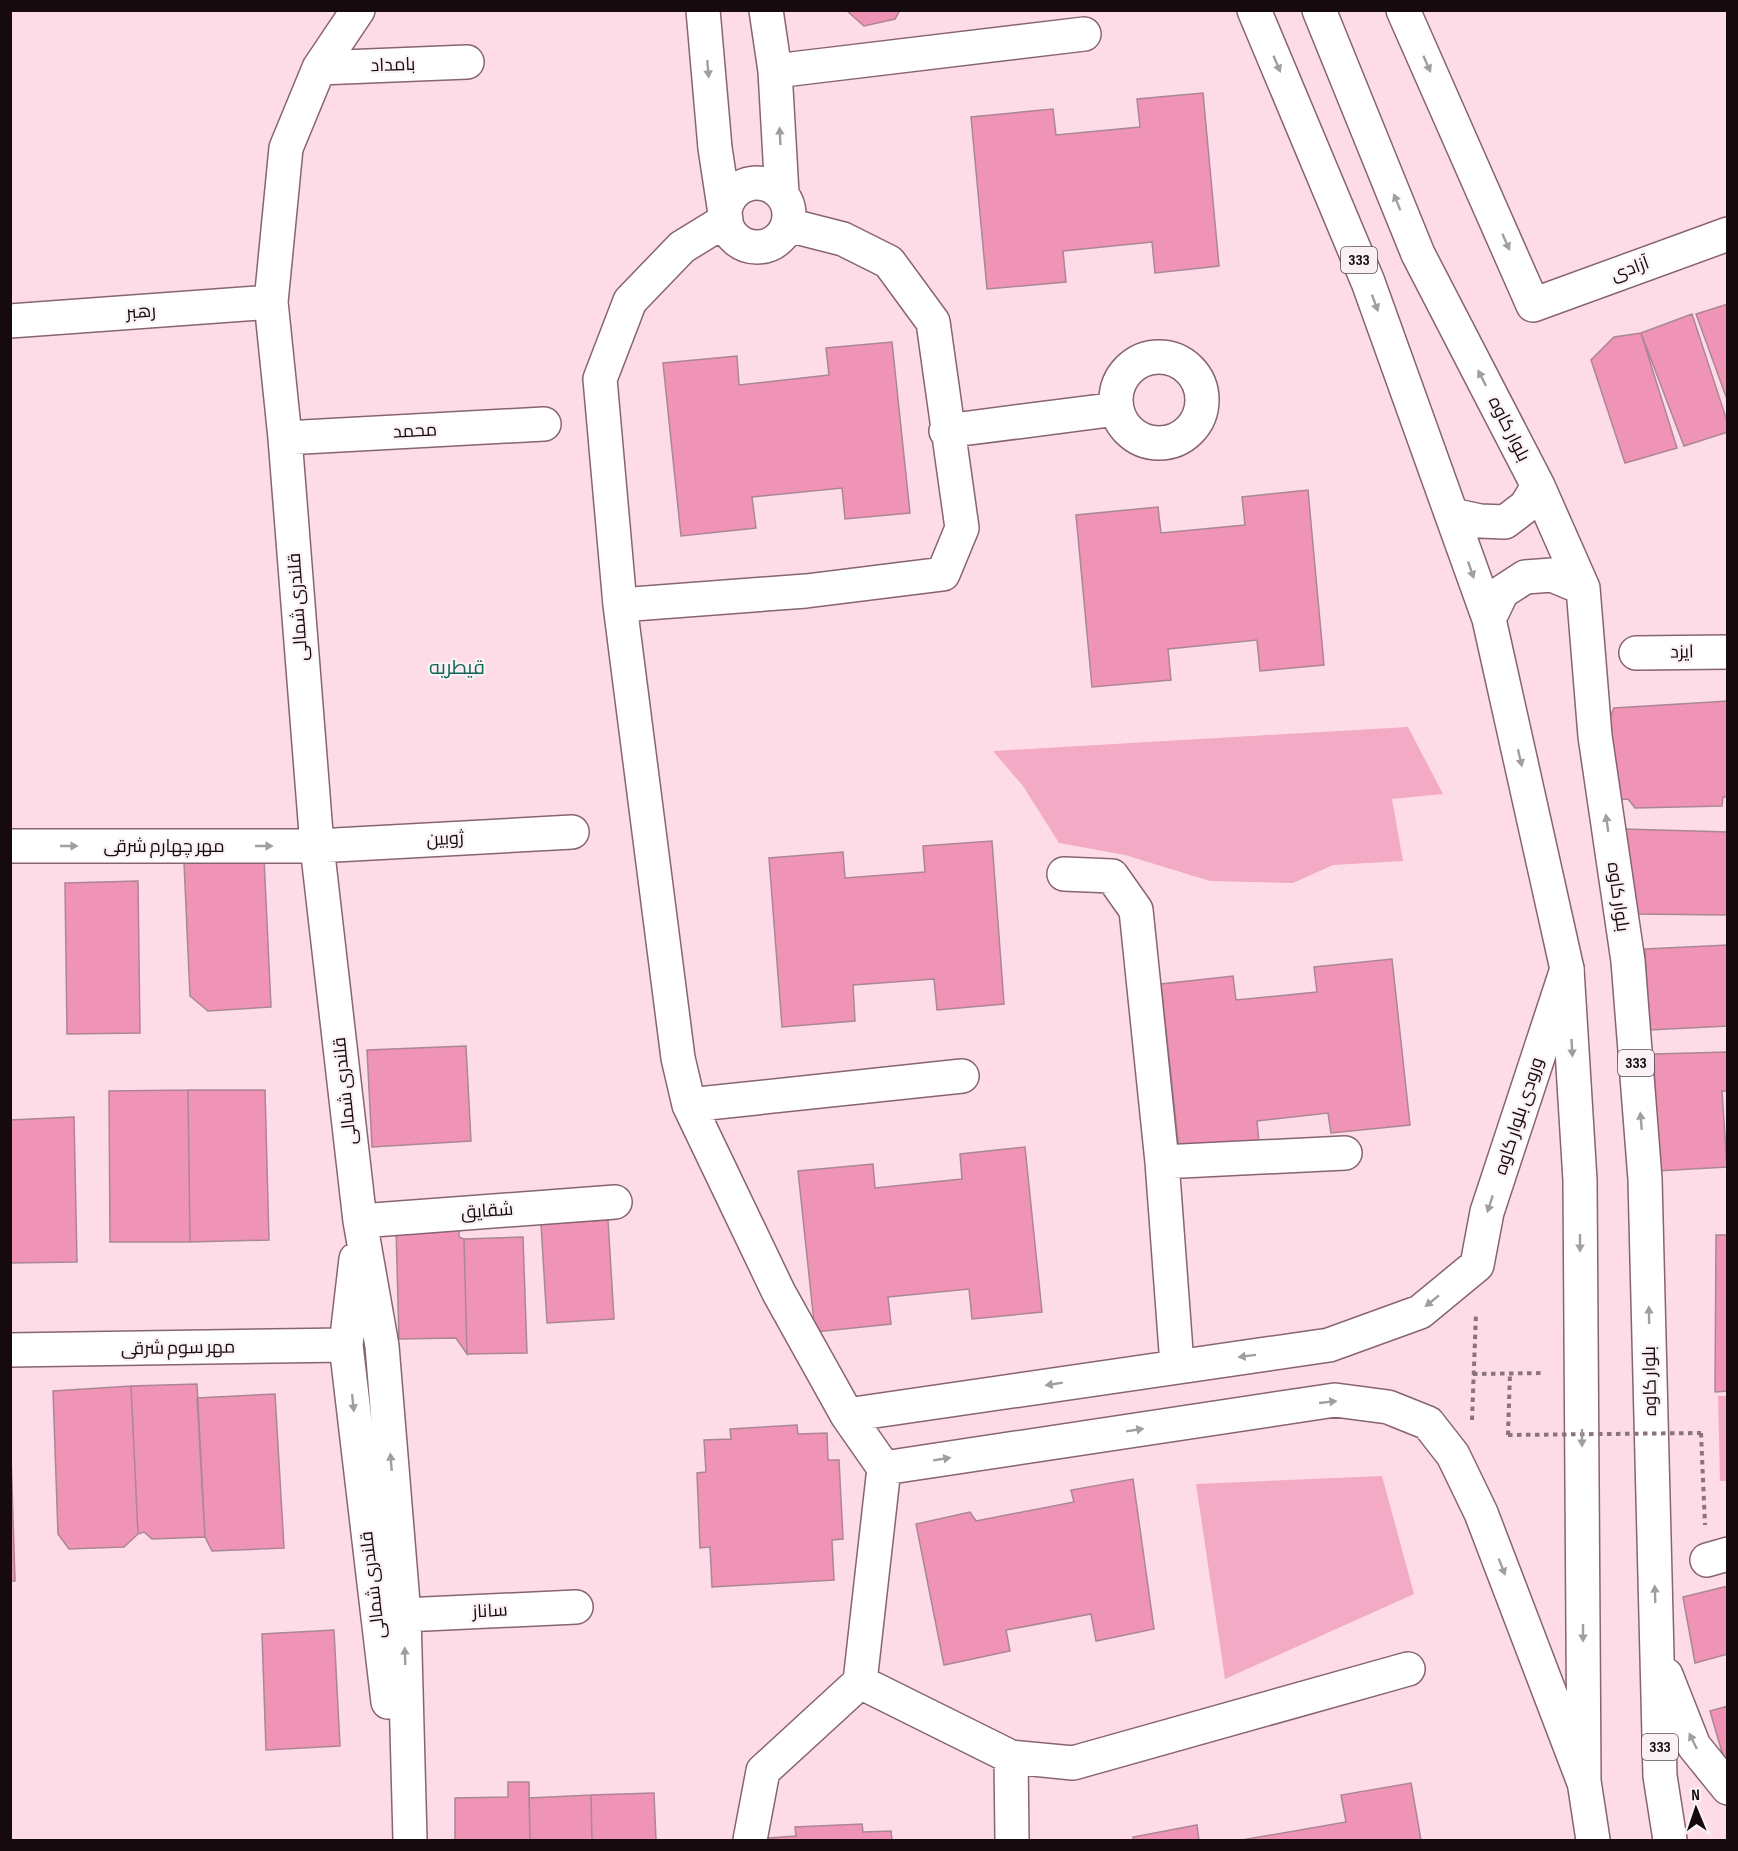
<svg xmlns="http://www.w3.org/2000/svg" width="1738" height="1851" viewBox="0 0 1738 1851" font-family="'Sofia Sans Condensed',Cairo,sans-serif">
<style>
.green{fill:#f3aac4}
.building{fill:#ef94b6;stroke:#ab8693;stroke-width:1.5}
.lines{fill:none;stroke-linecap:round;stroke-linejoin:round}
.minor-casing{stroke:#876470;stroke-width:36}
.major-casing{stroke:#876470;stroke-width:36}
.path{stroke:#8a737b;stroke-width:4;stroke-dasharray:4.5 4.5;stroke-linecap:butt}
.minor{stroke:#fff;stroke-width:33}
.major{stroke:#fff;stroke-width:33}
.path-bridge{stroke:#8a737b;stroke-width:4;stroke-dasharray:4.5 4.5;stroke-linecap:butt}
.oneway{fill:#a29d9f}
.labels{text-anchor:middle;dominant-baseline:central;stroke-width:4.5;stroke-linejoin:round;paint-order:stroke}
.shield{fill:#faf1f4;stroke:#5a4f53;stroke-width:1.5}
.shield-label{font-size:16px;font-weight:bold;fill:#160a0e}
.street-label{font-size:18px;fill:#160a0e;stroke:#faf1f4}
.neighbourhood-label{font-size:20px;fill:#126656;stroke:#faf1f4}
</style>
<rect width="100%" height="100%" fill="#fddce7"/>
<path class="green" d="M1408,727L1443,794L1392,799L1403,861L1333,865L1293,883L1210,881L1125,855L1059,843L1023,786L993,751Z
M1718,1396H1727V1481H1720Z
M1382,1476L1414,1594L1225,1679L1196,1484Z"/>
<path class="building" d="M846,10H900L895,19L864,26Z
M1203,93L1219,266L1155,273L1152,242L1063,251L1066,282L987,289L971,117L1053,109L1056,135L1140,127L1137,99Z
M1728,304V402L1696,314Z
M1692,314L1728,424V432L1684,446L1641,333Z
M1641,333L1677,448L1625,463L1591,360L1614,337Z
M892,342L910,513L845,519L842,488L752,497L756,528L681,536L663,363L737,356L739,385L829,375L826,348Z
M1308,490L1324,665L1260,671L1257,640L1168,649L1171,680L1092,687L1076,515L1158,507L1161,533L1245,525L1242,497Z
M1728,701V797H1723L1722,806L1635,808L1628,799L1609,801L1600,718L1610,717L1614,708Z
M1624,829L1728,832V915L1633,914Z
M992,841L1004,1004L937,1010L934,979L853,985L855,1021L782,1027L769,858L843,852L845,878L925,872L923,846Z
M264,858L271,1007L208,1011L190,996L184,862Z
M138,881L140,1033L67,1034L65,883Z
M1728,945V1026L1649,1030L1645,949Z
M1392,959L1410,1125L1331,1133L1328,1113L1257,1121L1259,1142L1179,1150L1161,984L1233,976L1236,1000L1317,992L1314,967Z
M466,1046L471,1141L372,1147L367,1050Z
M1728,1052V1091H1722L1727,1167L1657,1171L1654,1054Z
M188,1090H265L269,1240L190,1242Z
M188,1090L190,1242H110L109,1091Z
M74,1117L77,1262L10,1263V1120Z
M1025,1147L1042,1312L972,1319L969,1289L888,1297L891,1324L815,1332L798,1171L873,1164L875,1188L962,1179L960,1154Z
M608,1220L614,1319L547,1323L541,1224Z
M459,1226V1237L464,1239L467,1354L456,1338L399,1339L396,1228Z
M1716,1235H1728V1391L1715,1392Z
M523,1237L527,1353L467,1354L464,1239Z
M197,1384L205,1537L152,1539L144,1532L138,1534L131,1386Z
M131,1386L138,1534L124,1547L69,1549L58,1534L53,1391Z
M275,1394L284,1548L212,1551L205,1537L197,1398Z
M10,1422L15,1581H10Z
M797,1425L798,1434L827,1433L828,1460H839L843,1539L832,1540L834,1580L712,1587L710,1547L700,1548L697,1473L706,1472L704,1440L731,1439L730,1429Z
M1133,1479L1154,1629L1096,1641L1091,1614L1006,1630L1010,1651L944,1665L916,1524L970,1512L976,1521L1074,1502L1071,1490Z
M1728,1586V1654L1695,1663L1683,1597Z
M334,1630L340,1746L266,1750L262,1634Z
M1728,1706V1773L1710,1711Z
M508,1782H529L530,1840H455V1798L508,1797Z
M1411,1783L1421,1840H1242L1346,1822L1341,1795Z
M654,1793L656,1840H592L591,1795Z
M591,1795L592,1840H530L529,1798Z
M862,1824L863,1832L891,1831L892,1840H769V1838L796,1836L795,1827Z
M1197,1825L1199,1840H1133V1837Z"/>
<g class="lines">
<defs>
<path id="minor" d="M358,10L319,68L286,148L271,302L285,438L317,846L360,1221L382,1346L404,1615L410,1840
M703,10L715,148L726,220L682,247L630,301L600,379L620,605L678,1058L689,1105L779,1293L847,1415L884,1468L860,1682
M766,10L775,71L782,194
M1403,10L1533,305L1728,234
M319,68L467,62
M775,71L1084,34
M725 215a32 32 0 1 1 64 0a32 32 0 1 1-64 0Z
M10,321L271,302
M1116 400a43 43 0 1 1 86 0a43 43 0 1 1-86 0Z
M946,431L1117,409
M285,438L544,424
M620,605L806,591L943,574L962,528L933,322L889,262L843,239L788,225
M1636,653L1728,652
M10,846H317L572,832
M1064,874L1112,876L1136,910L1162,1162L1177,1365
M689,1105L962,1076
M1162,1162L1345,1153
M360,1221L615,1202
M356,1259L346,1345L388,1702
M10,1350L346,1345
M847,1415L1329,1345L1420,1312L1477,1265L1487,1212L1567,969
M884,1468L1335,1400L1388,1407L1428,1423L1453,1455L1481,1513L1583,1780
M1707,1560L1728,1554
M404,1615L576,1607
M860,1682L1011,1757L1073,1763L1408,1669
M1011,1757L1012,1840
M750,1840L763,1771L860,1682"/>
<path id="major" d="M1254,10L1368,282L1489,619L1567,969L1580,1180L1584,1781L1593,1840
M1319,10L1418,254L1538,486L1583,588L1595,736L1628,961L1645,1179L1660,1776L1670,1840
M1452,515L1480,521L1505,522L1526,506L1538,486
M1489,619L1502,592L1525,577L1552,575L1583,588
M1666,1675L1694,1746L1728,1788"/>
</defs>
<use href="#minor" class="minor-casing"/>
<use href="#major" class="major-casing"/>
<path class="path" d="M1473,1374L1545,1373
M1472,1420L1476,1313
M1701,1433L1705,1525
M1508,1435L1510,1373"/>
<use href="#minor" class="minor"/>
<use href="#major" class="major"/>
<path class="path-bridge" d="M1508,1435L1701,1433"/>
</g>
<defs><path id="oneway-solid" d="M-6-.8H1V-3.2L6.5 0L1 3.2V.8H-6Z" transform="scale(1.5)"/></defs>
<g class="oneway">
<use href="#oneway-solid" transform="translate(1277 64) rotate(67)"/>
<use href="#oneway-solid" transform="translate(1427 64) rotate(66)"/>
<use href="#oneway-solid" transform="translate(708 69) rotate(85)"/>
<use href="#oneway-solid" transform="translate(780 136) rotate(-93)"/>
<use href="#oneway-solid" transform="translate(1397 202) rotate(-112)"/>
<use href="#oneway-solid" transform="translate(1506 242) rotate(66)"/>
<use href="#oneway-solid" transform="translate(1375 303) rotate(70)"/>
<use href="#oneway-solid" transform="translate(1482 378) rotate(-117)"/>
<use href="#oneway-solid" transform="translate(1471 570) rotate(71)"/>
<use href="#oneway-solid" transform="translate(1520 758) rotate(77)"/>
<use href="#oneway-solid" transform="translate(1607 823) rotate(-98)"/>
<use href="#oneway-solid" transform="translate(69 846)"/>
<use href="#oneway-solid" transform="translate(264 846)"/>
<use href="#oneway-solid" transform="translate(1572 1048) rotate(87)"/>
<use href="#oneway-solid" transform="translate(1641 1121) rotate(-95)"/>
<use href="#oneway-solid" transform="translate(1490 1204) rotate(108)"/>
<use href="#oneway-solid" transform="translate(1580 1243) rotate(90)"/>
<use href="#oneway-solid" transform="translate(1432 1301) rotate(141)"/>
<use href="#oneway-solid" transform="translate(1649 1315) rotate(-91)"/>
<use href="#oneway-solid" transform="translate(1247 1356) rotate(173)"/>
<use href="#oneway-solid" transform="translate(1054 1384) rotate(171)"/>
<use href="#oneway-solid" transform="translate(1328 1402) rotate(-6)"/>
<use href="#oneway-solid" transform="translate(353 1403) rotate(84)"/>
<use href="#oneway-solid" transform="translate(1135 1430) rotate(-9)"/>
<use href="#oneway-solid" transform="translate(1582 1438) rotate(90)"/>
<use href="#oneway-solid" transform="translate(942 1459) rotate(-9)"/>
<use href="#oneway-solid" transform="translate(391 1462) rotate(-95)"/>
<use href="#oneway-solid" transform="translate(1502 1567) rotate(69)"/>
<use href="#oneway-solid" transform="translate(1655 1594) rotate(-92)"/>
<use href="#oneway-solid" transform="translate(1583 1633) rotate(90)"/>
<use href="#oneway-solid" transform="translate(405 1656) rotate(-92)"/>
<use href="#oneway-solid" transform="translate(1693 1741) rotate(-116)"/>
</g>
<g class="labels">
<g class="shield">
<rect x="1341" y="247" width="36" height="26" rx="4.5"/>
<rect x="1618" y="1050" width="36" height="26" rx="4.5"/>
<rect x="1642" y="1734" width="36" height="26" rx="4.5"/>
</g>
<g class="shield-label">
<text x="1359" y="260">333</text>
<text x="1636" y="1063">333</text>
<text x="1660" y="1747">333</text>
</g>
<g class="street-label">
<text transform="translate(393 65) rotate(-2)">بامداد</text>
<text transform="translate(1630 269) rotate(-20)">آزادی</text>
<text transform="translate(141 312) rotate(-4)">رهبر</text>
<text transform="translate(1509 429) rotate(63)">بلوار کاوه</text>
<text transform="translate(415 431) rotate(-3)">محمد</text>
<text transform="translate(298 607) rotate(-94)">قلندری شمالی</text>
<text transform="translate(1682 652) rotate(-1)">ایزد</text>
<text transform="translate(445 839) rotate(-3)">ژوبین</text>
<text x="164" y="846">مهر چهارم شرقی</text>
<text transform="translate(1618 897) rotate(82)">بلوار کاوه</text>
<text transform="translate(345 1091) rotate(-96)">قلندری شمالی</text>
<text transform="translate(1519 1116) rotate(-72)">ورودی بلوار کاوه</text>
<text transform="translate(487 1211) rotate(-4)">شقایق</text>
<text transform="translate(178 1348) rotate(-1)">مهر سوم شرقی</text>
<text transform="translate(1650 1381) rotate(-91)">بلوار کاوه</text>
<text transform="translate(373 1585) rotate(-97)">قلندری شمالی</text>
<text transform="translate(490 1611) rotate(-3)">ساناز</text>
</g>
<g class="neighbourhood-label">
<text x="457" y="668">قیطریه</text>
</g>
</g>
<rect width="1738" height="1851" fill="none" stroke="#160a0e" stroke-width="24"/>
<g transform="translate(1696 1809) rotate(358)" stroke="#faf1f4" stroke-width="4.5" paint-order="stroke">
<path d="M0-4.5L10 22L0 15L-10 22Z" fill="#160a0e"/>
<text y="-9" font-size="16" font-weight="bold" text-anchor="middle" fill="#160a0e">N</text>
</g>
</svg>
